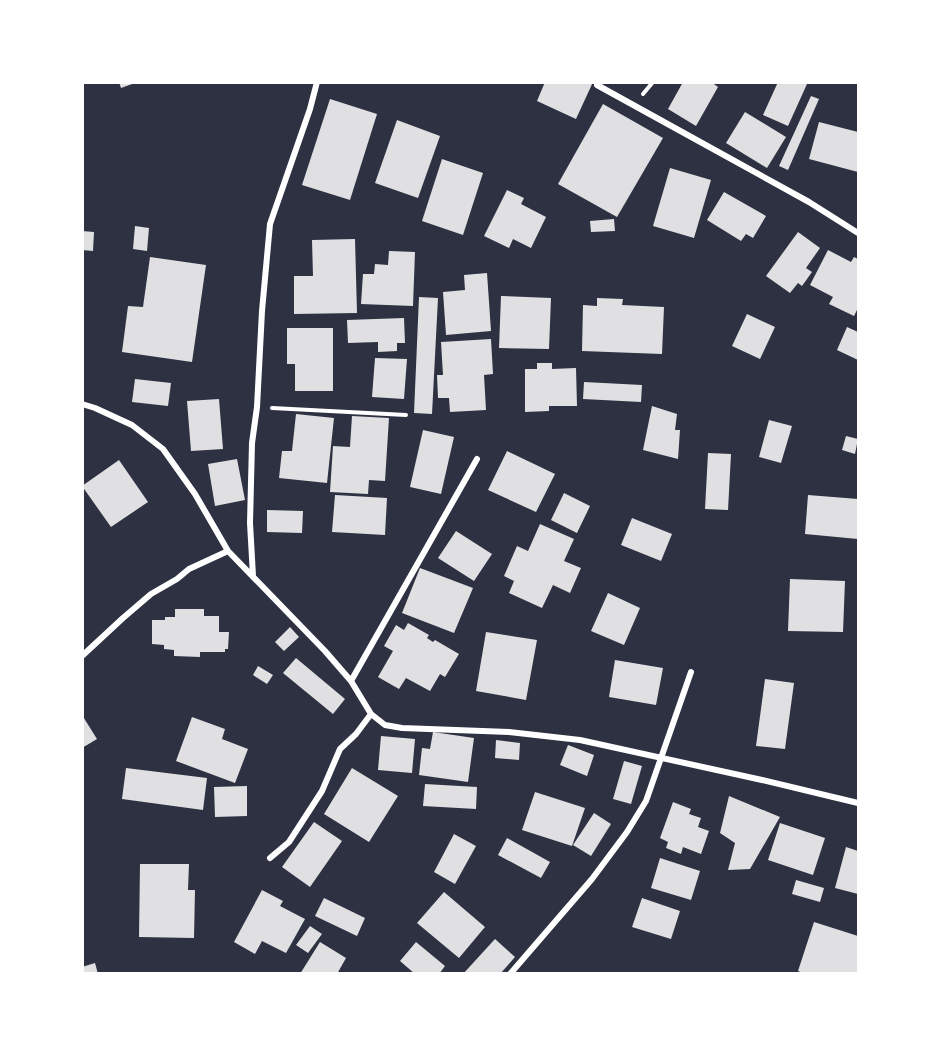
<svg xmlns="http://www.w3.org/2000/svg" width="941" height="1056" viewBox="0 0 941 1056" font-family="Ubuntu,sans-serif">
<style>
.building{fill:#e0e0e3}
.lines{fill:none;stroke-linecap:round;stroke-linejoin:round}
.path{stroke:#fff;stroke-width:4}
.minor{stroke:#fff;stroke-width:6}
</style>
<rect width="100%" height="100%" fill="#2d3142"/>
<path class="building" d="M119,82H135V83L121,88Z
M545,82H593L576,119L537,101Z
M683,82H711L718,87L696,126L668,109Z
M778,82H803L807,84L788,126L763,115Z
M811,96L819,99L788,170L779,166Z
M330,99L377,114L350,200L302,185Z
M603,104L663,138L617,217L558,184Z
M745,112L786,137L767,168L726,143Z
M397,120L440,136L418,198L375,183Z
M819,122L858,132V172L809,159Z
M442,159L483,173L463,235L422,221Z
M670,168L711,180L694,238L653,226Z
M507,190L524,198L521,204L546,217L531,248L513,239L509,248L484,236Z
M724,192L766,216L753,238L746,234L741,241L707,220Z
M614,219L615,231L591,232L590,221Z
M135,226L149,228L147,251L133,249Z
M82,231L94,232L93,251L82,250Z
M798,232L820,248L806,268L812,272L802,286L798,283L790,293L766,276Z
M355,239L357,313L294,314V276H313L312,240Z
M828,250L851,262L854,257L858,259V308L854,316L829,304L833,297L810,285Z
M389,251L415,252L413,306L361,304L363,274H374L375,264L388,265Z
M150,257L206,265L192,362L122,352L128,306L143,307Z
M487,273L491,331L446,335L443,292L465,290L464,275Z
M501,296L551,298L549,349L499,348Z
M419,297L438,298L432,414L414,413Z
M597,298L623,299L622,305L664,307L662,354L582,351L583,305L597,306Z
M747,314L775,327L760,359L732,346Z
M404,318L405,343H397V351L378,352V342L348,343L347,320Z
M847,327L858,332V360L837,350Z
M287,328H333V391H295V364H287Z
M491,339L493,374L484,375L486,410L450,412L449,398H438L437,375H443L441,342Z
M375,358L407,359L404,399L372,397Z
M537,363H552V369L576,368L577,406H549V411L525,412V369H537Z
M135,379L171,383L168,406L132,402Z
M584,382L642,385L641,402L583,399Z
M219,399L223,449L191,451L187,401Z
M652,406L677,414L675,430H680L678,459L643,450Z
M296,414L334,418L327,483L279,478L282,451H292Z
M352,416L389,418L385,481L369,480L368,494L330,492L333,446L350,447Z
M769,420L792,426L781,463L759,457Z
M423,430L454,437L441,494L410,487Z
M846,436L858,439L855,454L842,450Z
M507,451L555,474L536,512L488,490Z
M708,453L731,454L728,510L705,509Z
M237,459L245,500L215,506L208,464Z
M119,460L148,502L111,527L82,486Z
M564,493L590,506L577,533L551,520Z
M335,495L387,498L385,535L332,532Z
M808,495L858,499V539L805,534Z
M267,510L303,511L302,533L267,532Z
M632,518L672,534L661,561L621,545Z
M540,524L574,539L564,561L581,568L570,593L553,585L542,608L509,593L514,581L504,576L517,546L528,551Z
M456,531L492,554L474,581L438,558Z
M420,568L473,588L454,633L402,613Z
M790,579L845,581L843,632L788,631Z
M608,593L640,608L624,645L591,631Z
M175,609H204V616H219V632H229L228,649H225V652H200V657L174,656V650L164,649V645L152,644V620H165V617H175Z
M408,623L429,635L427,638L433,642L435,640L459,654L445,677L440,674L430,691L406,678L399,689L378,677L393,651L384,646L396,625L404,630Z
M290,627L299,637L284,651L275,642Z
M486,632L537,640L526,700L476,691Z
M296,658L345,699L333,714L283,673Z
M615,660L663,668L656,705L609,697Z
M258,666L273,675L267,684L253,675Z
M765,679L794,683L785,749L756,746Z
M82,715L97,739L82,748Z
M192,717L225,729L222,739L248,749L235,783L176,761Z
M433,732L474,738L468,782L419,775L422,748L430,749Z
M381,736L415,739L412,773L378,770Z
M496,740L520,743L519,760L495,758Z
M568,745L594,755L587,776L560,765Z
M624,761L642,766L631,804L613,799Z
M126,768L207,778L203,810L122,799Z
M352,768L398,796L369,842L324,814Z
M425,784L477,787L476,809L423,806Z
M247,786V816L215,817L214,787Z
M535,792L585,808L572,846L522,830Z
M729,796L780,817L750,869L728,870L735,843L720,833Z
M673,802L691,809L689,814L701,818L698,827L709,831L701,854L683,847L681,854L666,848L668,842L660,838Z
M594,813L611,824L591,856L573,845Z
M314,822L342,841L310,887L282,867Z
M780,823L825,838L813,875L768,860Z
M454,834L476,846L455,884L434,872Z
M507,838L550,862L541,878L498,855Z
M846,847L858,851V894L835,888Z
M660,858L700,871L691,900L651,888Z
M140,864H189L188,890H195L194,938L139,937Z
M796,880L824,888L820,902L792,894Z
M262,890L283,901L280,906L305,919L286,953L262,941L255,954L234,942Z
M444,892L485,927L459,958L417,923Z
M324,898L365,918L357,936L315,916Z
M642,898L680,911L671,939L632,927Z
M814,922L858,936V974H805L798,971Z
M310,926L322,934L308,953L296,945Z
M495,939L515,957L500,974H463Z
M320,942L346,958L337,974H300Z
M416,942L445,966L439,974H415L400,961Z
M95,963L98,974H82V967Z"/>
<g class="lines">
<path class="path" d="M643,94L653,82
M272,408L406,415"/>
<path class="minor" d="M597,85L809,202L858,233
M82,404L95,408L132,425L163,449L195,494L228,551L325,651L351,681L371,714L385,725L402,728L509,732L580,740L762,780L858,803
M253,576L250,523L252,443L257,407L262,311L270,224L310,109L317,82
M82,656L123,618L151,594L177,579L189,569L228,551
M351,681L477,459
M270,858L289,842L322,791L340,749L356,734L371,714
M510,974L592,879L627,832L646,801L691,672"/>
</g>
<rect width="941" height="1056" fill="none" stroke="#ffffff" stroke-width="168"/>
</svg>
